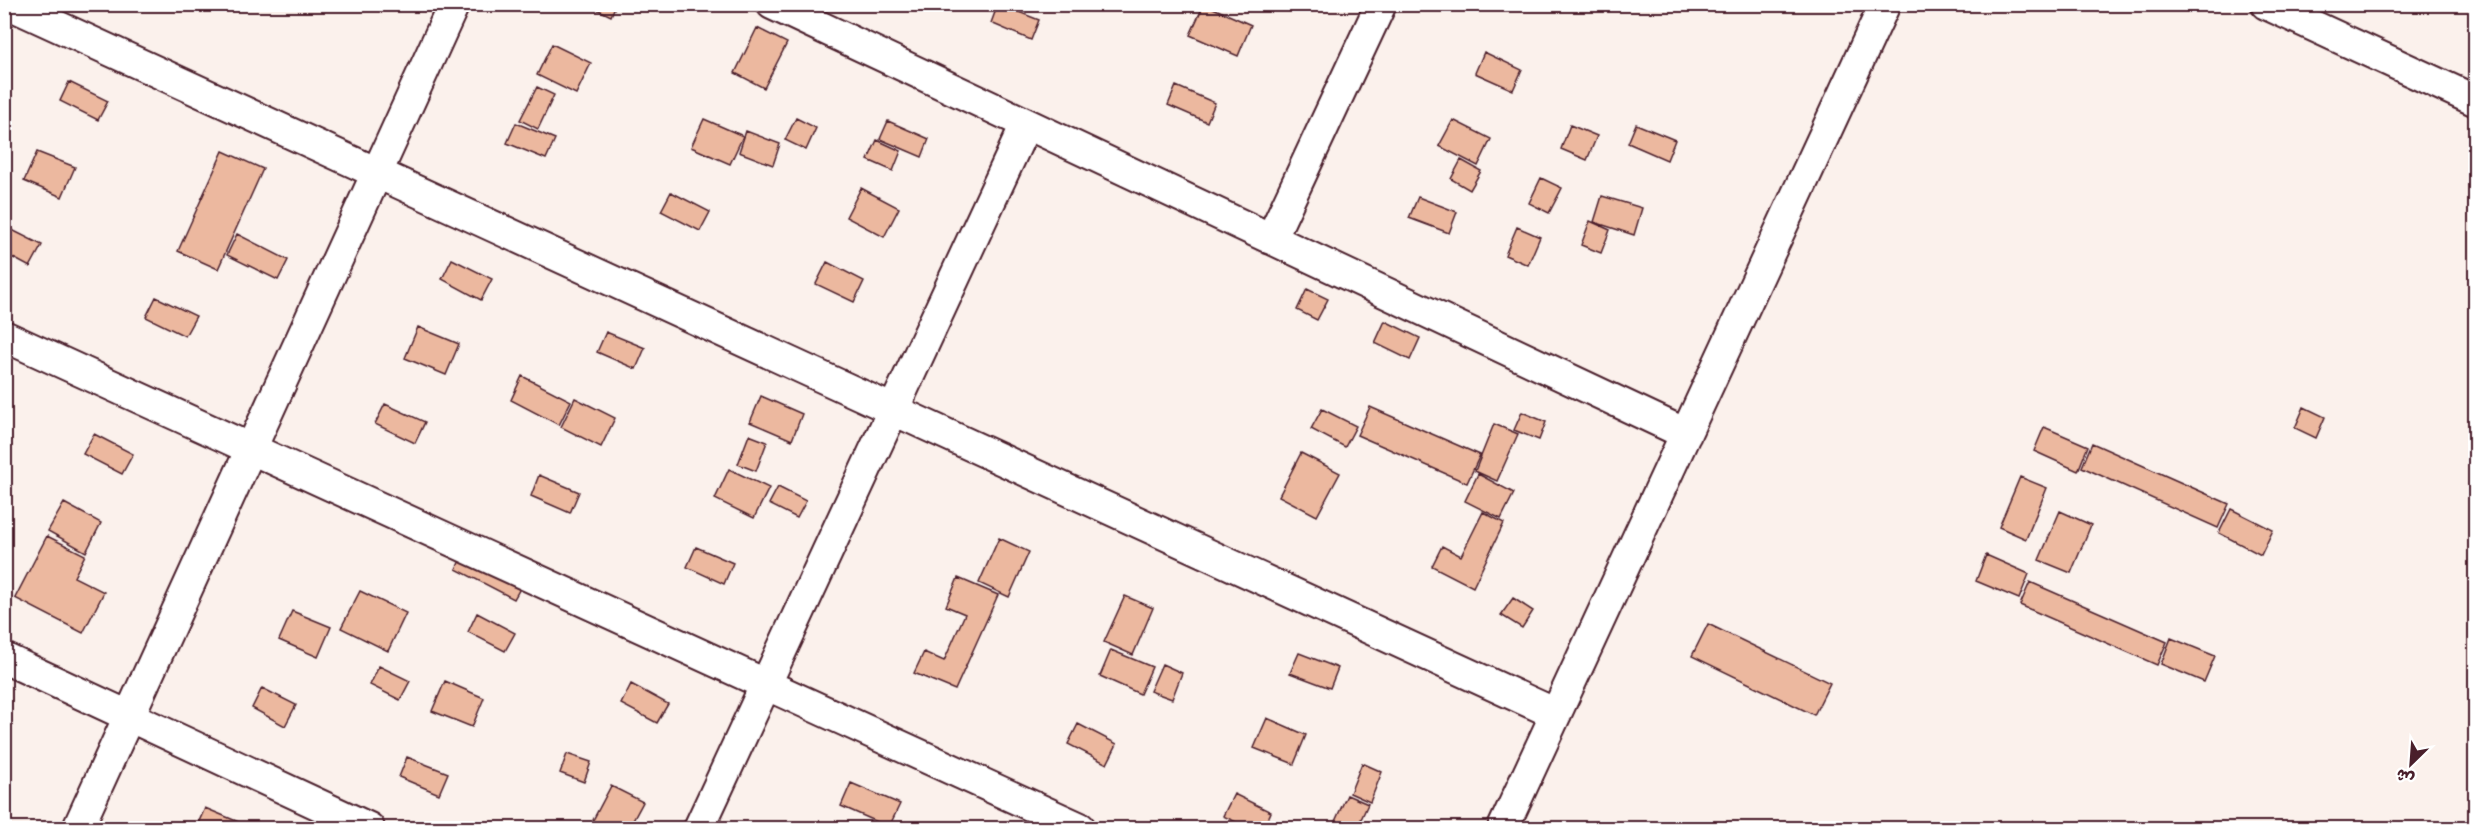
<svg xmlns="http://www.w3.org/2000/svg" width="2480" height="833" viewBox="0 0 2480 833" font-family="Pangolin,'Playpen Sans Arabic',sans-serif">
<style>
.building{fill:#ecb89f;stroke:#4a1f2b;stroke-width:1.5}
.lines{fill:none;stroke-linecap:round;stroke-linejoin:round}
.minor-casing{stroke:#4a1f2b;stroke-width:34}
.minor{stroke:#fff;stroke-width:30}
</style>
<rect width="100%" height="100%" fill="#fbf1ec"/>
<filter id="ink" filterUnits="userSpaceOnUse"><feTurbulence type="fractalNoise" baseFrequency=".0167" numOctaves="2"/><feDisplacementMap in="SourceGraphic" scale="12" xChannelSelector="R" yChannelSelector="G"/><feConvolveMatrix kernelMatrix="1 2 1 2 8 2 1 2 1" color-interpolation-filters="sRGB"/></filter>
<g filter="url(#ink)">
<path class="building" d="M586,4H616L611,16Z
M998,4L1039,20L1031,40L991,23Z
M1204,4L1251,25L1238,56L1190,35Z
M757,28L787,43L764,88L735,73Z
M552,44L591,63L576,94L537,75Z
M1484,52L1522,70L1513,90L1475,73Z
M69,82L108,101L98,120L60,101Z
M1176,86L1215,103L1207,122L1168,105Z
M537,87L554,95L538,129L520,120Z
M796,118L816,128L806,150L785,140Z
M704,119L743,136L730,164L691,147Z
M1453,120L1491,139L1478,166L1439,146Z
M888,121L929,139L922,157L880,139Z
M516,123L555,139L546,159L507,143Z
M516,123L555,139L546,159L507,143Z
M1636,124L1675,140L1667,160L1628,143Z
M1570,125L1597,136L1587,160L1561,149Z
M746,131L780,144L773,165L739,152Z
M877,140L901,151L893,171L868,160Z
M223,151L263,169L218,269L178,251Z
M37,152L75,167L62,197L24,181Z
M37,152L75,167L62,197L24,181Z
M1461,160L1481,171L1470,190L1451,179Z
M1541,178L1562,188L1549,213L1529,203Z
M861,188L899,208L884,237L846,217Z
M671,192L710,212L700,231L661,211Z
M1602,196L1642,208L1634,235L1594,222Z
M1418,197L1457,212L1449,233L1409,218Z
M1590,221L1610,230L1601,253L1581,245Z
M1590,221L1610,230L1601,253L1581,245Z
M4,226L42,245L30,267L4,253Z
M1517,227L1540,237L1528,265L1505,255Z
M237,234L288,260L278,280L227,255Z
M452,259L492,279L481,300L442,279Z
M827,262L864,281L854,302L816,284Z
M1307,289L1328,299L1317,320L1297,310Z
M156,297L196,316L185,336L146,317Z
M1385,321L1420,338L1410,360L1375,343Z
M418,327L459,344L446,375L405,358Z
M418,327L459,344L446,375L405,358Z
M606,332L645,348L636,369L597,352Z
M522,376L571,401L559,425L511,400Z
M761,396L802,414L792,440L750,422Z
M575,398L615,418L601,447L561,427Z
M385,404L425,422L415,443L375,424Z
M1370,407L1480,455L1467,483L1357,435Z
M2304,407L2325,417L2316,438L2295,428Z
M1322,409L1356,426L1345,447L1311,429Z
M1522,412L1546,422L1539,440L1514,430Z
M1494,424L1518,434L1497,481L1475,471Z
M2044,427L2088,446L2078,471L2034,451Z
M94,434L133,454L122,474L83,454Z
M94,434L133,454L122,474L83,454Z
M749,435L767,442L756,471L738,464Z
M2092,443L2229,504L2218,528L2082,467Z
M1301,453L1340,473L1317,516L1279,496Z
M729,469L769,488L754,518L715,499Z
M1478,474L1514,493L1501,519L1465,501Z
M1478,474L1514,493L1501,519L1465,501Z
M539,475L579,492L570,513L531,496Z
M2020,477L2047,488L2026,539L1999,527Z
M778,487L806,501L797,518L769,504Z
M64,503L101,523L86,552L48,531Z
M2231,509L2273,530L2261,555L2219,533Z
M2060,511L2091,525L2071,573L2039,560Z
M1483,512L1504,523L1473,587L1432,566L1442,546L1461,556Z
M47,536L85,555L74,577L104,592L83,633L15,598Z
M47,536L85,555L74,577L104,592L83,633L15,598Z
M999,538L1029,552L1009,597L979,583Z
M696,547L733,563L724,584L687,567Z
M464,552L523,583L514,599L456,569Z
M1986,555L2029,574L2019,599L1976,581Z
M958,578L998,595L955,690L914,673L924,652L944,661L965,614L946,606Z
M2030,582L2167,642L2157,665L2020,605Z
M360,591L406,613L388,651L341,628Z
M1125,596L1153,608L1133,655L1104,642Z
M1513,598L1533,611L1522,628L1501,615Z
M292,611L331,627L318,657L279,640Z
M477,613L515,633L505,651L468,632Z
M1708,624L1830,683L1814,715L1692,656Z
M2171,638L2215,656L2204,682L2161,664Z
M1111,650L1152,667L1140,694L1100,676Z
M1299,653L1338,668L1330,688L1290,673Z
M1162,664L1182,673L1172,699L1150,691Z
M379,666L410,681L400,700L370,685Z
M445,681L484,698L472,727L432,711Z
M631,684L668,704L657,723L621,704Z
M262,688L296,705L285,726L252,708Z
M1267,718L1306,735L1294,764L1254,748Z
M1078,724L1117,744L1107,764L1068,744Z
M1078,724L1117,744L1107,764L1068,744Z
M567,754L591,762L584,782L560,773Z
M407,757L448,773L439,794L399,777Z
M1362,763L1382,772L1370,802L1350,793Z
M851,783L900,804L889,827L841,806Z
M611,786L643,802L629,828H600L591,824Z
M1234,794L1271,812L1264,828H1249L1223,816Z
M1347,795L1368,804L1357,828H1332Z
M205,808L241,823L239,828H196Z"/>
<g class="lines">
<defs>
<path id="minor" d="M9,4L1556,714
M772,4L1686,434
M2266,4L2476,101
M1271,239L1381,4
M4,336L1080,828
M4,658L369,828
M78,828L454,4
M699,828L1026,124
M1503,828L1885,4"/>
</defs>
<use href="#minor" class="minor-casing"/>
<use href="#minor" class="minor"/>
</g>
</g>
<rect width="2480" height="833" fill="none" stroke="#fff" stroke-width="24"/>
<rect x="12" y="12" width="2456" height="809" fill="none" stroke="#4a1f2b" stroke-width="2" filter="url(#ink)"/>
<g transform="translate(2411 764) rotate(205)" stroke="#ffffff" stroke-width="4.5" paint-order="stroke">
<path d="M0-4.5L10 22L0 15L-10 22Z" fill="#4a1f2b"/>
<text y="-9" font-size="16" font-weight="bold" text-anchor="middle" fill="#4a1f2b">ش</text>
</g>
</svg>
